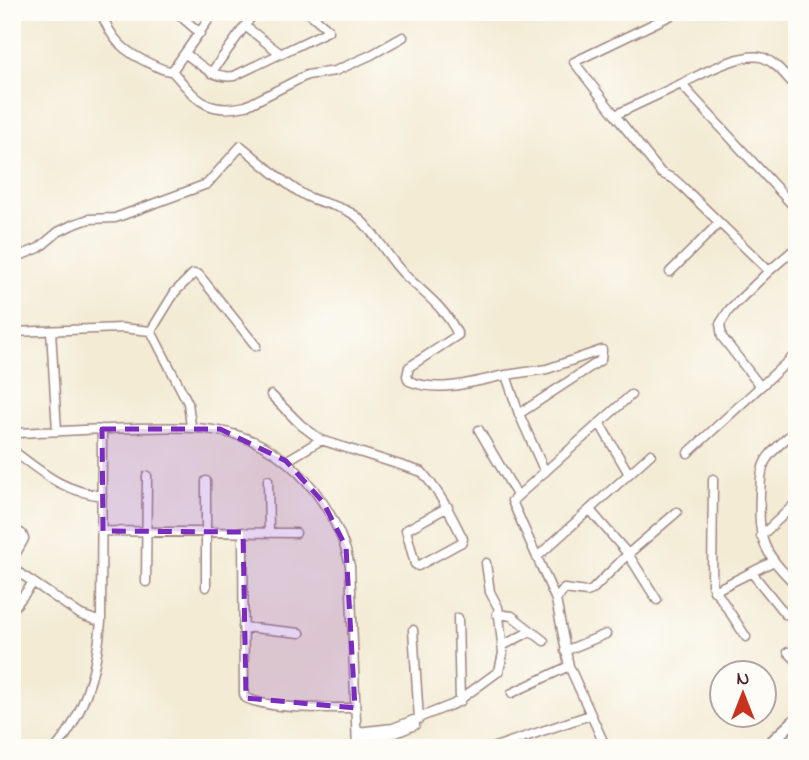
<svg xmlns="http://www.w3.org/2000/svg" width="809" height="760" viewBox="0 0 809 760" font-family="'Indie Flower',sans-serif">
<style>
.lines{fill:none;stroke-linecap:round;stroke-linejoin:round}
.minor-casing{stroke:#9e8580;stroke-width:11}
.major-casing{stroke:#9e8580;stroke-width:14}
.minor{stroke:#fff;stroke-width:8}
.major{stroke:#fff;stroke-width:10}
.marked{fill:#7b2cbf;fill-opacity:0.2;stroke:#7b2cbf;stroke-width:5;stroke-dasharray:14 9;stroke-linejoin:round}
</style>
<rect width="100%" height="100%" fill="#fdfcf7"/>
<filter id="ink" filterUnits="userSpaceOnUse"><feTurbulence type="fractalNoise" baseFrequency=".0143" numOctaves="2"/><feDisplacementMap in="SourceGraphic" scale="14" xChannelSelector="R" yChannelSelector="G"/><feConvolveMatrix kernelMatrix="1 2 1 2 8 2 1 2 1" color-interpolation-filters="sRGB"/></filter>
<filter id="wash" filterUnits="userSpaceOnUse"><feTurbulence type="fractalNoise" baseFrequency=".00686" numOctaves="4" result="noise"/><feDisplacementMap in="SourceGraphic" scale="28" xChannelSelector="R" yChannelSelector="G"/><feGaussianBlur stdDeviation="1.57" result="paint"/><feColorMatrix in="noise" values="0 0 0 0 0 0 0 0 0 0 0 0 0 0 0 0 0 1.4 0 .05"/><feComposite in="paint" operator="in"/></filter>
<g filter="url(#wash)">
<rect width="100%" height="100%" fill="#f3ebd4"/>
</g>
<g filter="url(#ink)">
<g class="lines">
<defs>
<path id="minor" d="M101,12C111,40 124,52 151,64C158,67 164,71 172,71L214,12
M176,12L200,33
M245,26L254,12
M186,54C202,66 213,79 234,76L328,31V29L308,12
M172,71C197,99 205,115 246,106L307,75L335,71L371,55L403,37
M211,73L245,26L281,54
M681,84C700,75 744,50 764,58C778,64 787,78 797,88
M615,115L574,62L678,12
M797,210L681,84L615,115L661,173L674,179L684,188L769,271L797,247
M12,259L39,248L58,232L72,225L89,219L115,218L207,184L241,146C261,162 284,184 306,196C322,204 341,205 356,216C378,234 388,260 408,278C427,295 448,312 458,335L409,367L407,376L409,381C440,394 475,381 506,375
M670,272L719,223
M51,331L57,431
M151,331L175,292L193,274L199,275L256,346
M151,331L188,403L191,426
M12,332L122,328L151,331
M760,386L722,337L720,324L729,310L769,271
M271,395L301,425L321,440L422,472C440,493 451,514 463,539L462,542L418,566L415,564L406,530L448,507
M519,414L601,360L602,350L547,369L506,375L519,414L545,472
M600,424L629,474
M797,429C787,438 773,449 766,460C760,470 761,482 760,493C758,541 762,551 797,586
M479,430L517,495
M12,433C53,432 94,429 136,428C211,426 263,426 314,490C332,514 344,537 350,566L357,748
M12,450C44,474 61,490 102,496
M688,453L797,353
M286,461L321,440
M713,479L712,585L746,637
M268,480L269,533
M590,510L628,554L657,600
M12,528L22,534L24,539L12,560
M103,531L296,533
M243,532L244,694L246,698C272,710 326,708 355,708
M761,536L797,502
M537,557L651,454
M12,568L81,615L101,622
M752,573L785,614
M146,582L147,476
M206,587V481
M714,591L774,561
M556,600L564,589L587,592L592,590L628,554L677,512
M12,610L33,583
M497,614L512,616L544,641
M458,618L460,702
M243,627L300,633
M413,630L419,719
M502,646L531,631
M565,651L606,634
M788,652L797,661
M512,693L569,666
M357,732L393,728L454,704L499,671L503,653L498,607L490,592L486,563
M357,738L396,733L415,725
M56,748C86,713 97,667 101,622L102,429
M492,748L590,715
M606,748L569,666L556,600L512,501L631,395"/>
<path id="major" d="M765,748L797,718"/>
</defs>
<use href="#minor" class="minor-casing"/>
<use href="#major" class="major-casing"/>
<use href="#minor" class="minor"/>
<use href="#major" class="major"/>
</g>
</g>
<path class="marked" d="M102,429H220L286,461L323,502L346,547L355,708L246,698L243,532L103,531Z"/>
<rect width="809" height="760" fill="none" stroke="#fdfcf7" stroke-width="42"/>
<g transform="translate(743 694)"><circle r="33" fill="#fdfcf7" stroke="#b5a4a5" stroke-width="2"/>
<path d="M0-5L12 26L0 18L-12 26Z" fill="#c8321e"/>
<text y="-10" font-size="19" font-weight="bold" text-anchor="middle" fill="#4a1f2b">N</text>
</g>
</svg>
